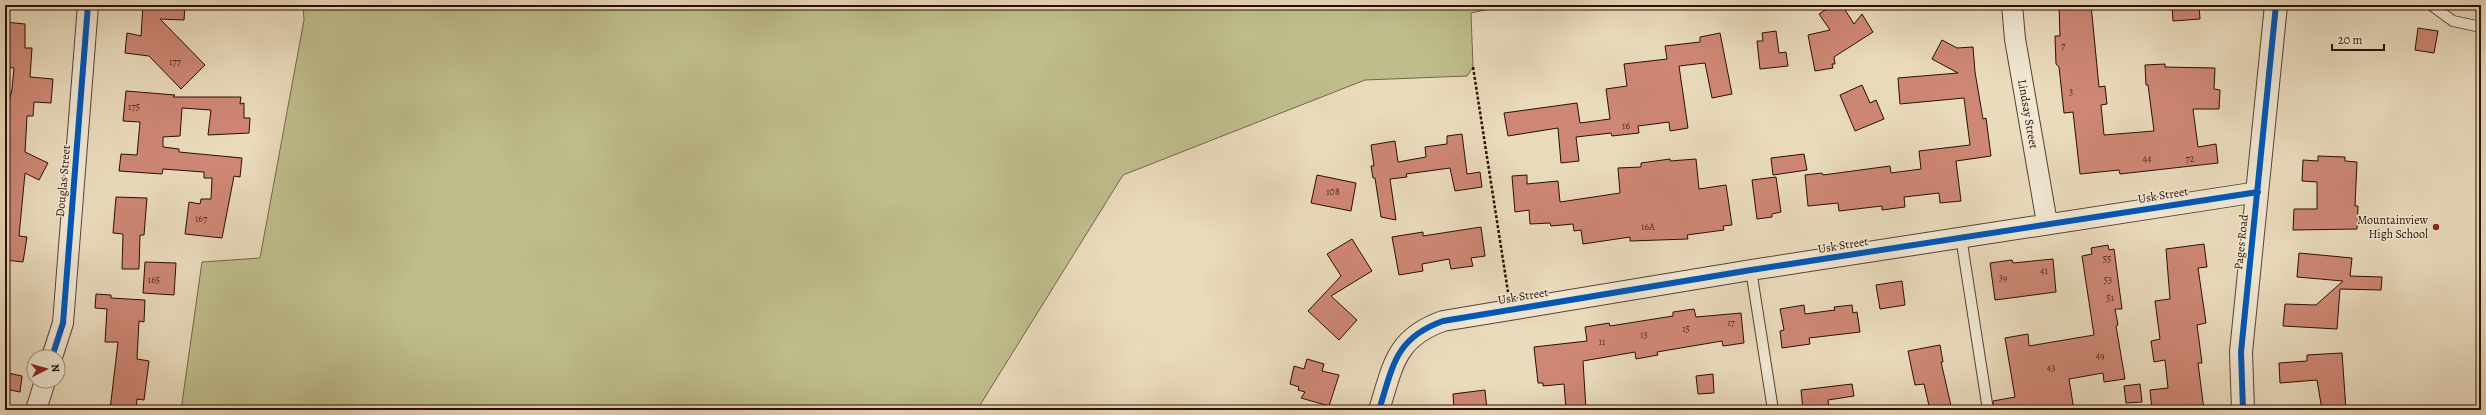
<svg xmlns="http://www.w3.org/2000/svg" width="2486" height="415" viewBox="0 0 2486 415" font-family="Alegreya,serif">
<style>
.green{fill:#bfbd8c;stroke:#746648}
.building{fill:#ce8775;stroke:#2a0e03}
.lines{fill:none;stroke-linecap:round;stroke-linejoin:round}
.service-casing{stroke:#5a4132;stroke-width:12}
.minor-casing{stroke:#5a4132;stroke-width:22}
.tertiary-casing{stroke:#5a4132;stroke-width:24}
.path{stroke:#2a0e03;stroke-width:2.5;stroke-dasharray:3 2;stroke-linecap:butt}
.service{stroke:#f1e8d4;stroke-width:10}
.minor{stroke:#f1e8d4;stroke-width:20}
.tertiary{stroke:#f1e8d4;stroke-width:22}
.cycleway-casing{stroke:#f1e8d4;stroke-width:8}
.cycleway{stroke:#0057b8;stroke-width:6}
.poi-dot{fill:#8f2418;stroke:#f1e8d4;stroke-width:1.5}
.labels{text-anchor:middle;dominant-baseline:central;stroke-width:3;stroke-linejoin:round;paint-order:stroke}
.number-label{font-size:10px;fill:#532c20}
.street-label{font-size:12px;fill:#2a0e03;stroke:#f1e8d4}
.poi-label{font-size:12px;fill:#2a0e03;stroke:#f1e8d4;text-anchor:end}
</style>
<rect width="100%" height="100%" fill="#eadbbd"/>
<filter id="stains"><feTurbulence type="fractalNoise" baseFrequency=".005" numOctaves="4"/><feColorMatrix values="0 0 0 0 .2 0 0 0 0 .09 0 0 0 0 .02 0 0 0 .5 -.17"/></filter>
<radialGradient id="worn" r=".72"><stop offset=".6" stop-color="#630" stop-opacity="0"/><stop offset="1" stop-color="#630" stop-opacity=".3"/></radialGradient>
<path class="green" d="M303,5H1508L1471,13L1473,67L1467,76L1365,80L1123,175L977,410H181L202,262L260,258L304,20Z"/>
<path class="building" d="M143,5H185L184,20L160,19L205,65L181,89L149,56L125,53L127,33L141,36Z
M1833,5H1842L1854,24L1862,14L1873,32L1834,57L1835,64H1832L1833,68L1815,71L1808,35L1830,30L1819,14Z
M2059,5H2091L2099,87L2105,86L2107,104L2101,105L2104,135L2154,131L2148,85H2146L2145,65L2165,64V67L2215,68L2214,89L2220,90L2219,109H2193L2198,147L2216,144L2218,163L2120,174L2119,170L2080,174L2073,112L2064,113L2059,67L2056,64L2055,36H2060Z
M2172,5H2199L2200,19L2173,21Z
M5,22L25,24V48H32L30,77L53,79L51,103L34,102L33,116H27L25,152L48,163L39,180L25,173L19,236L27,237L23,262L5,260V121L12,89L14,68L5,67Z
M2418,28L2438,31L2434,53L2415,50Z
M1776,31L1779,53L1786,52L1788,66L1760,69L1757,41H1763L1762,33Z
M1720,33L1732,94L1712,98L1705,63L1679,66L1688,128L1670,131L1669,122L1638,126L1639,133L1612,136L1611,133L1576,137L1579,161L1561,163L1558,128L1508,136L1504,113L1577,103L1580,123L1610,119L1606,89L1627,86L1624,64L1667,59L1665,46L1700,42V37Z
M1942,40L1957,48L1973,47L1975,72L1983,119L1986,118L1991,156L1956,161L1961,201L1940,203L1939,193L1904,197L1905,207L1882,210V206L1839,211L1838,203L1808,206L1805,175L1822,173L1823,175L1890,166L1891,173L1921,169L1919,151L1970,145L1964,98L1900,104L1898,78L1958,73L1932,59Z
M1862,85L1870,103L1876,100L1884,119L1855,131L1840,95Z
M126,91L175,95L173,97H241L240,104L244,103V118H250L249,133L208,135L211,110L182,108L180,136L163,137V147L179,149V152L242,158L240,177L234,176L222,238L185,234L189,202L200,204L201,199H211L212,178H204V172L163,169L162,174L119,171L121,154L137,155L140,122L123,121Z
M1462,134L1467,174L1480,172L1482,187L1455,191L1450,168L1406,174L1407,177L1390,179L1396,220L1381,217L1375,178H1373L1371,166H1374L1371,145L1395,141L1398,162L1426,157L1425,147L1447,144V136Z
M1804,154L1807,170L1773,175L1771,158Z
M2318,156L2345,157V161L2357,162L2355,206H2358L2357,229L2293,230L2294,209H2317V182L2302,181L2303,160L2318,161Z
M1670,159V161L1696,159L1699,189L1726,185L1732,225L1723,226L1724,230L1687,235L1688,239L1630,241V237L1583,244L1581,230L1574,231L1573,224L1551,226L1550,223L1530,224L1529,210L1515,212L1512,176L1527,175V184L1558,181L1560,202L1620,193L1618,168L1641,167V163Z
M1317,175L1356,183L1351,211L1311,203Z
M1776,177L1781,212L1772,214V217L1757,219L1752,180Z
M116,197L147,198L144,235H140L139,269H122L123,234L113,233Z
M1481,227L1485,256L1471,258L1473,266L1451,269L1449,259L1422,264L1423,271L1399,275L1392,237L1423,232V236Z
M1352,239L1372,271L1331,296L1357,320L1339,340L1308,311L1341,276L1327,254Z
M2204,244L2207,267L2198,268L2206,323L2197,325L2202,363H2198L2204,410H2152L2150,390L2168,388L2165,360L2154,362L2151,341L2160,339L2155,301L2170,299L2166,249Z
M2108,245L2109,250L2114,249L2122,309H2115L2118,325L2116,326L2125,379L2104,382L2103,373L2069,379L2074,410H1994L1993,401L2015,397L2005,338L2028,334L2029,346L2094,335L2082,256L2092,254L2091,248Z
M2299,253L2352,258L2350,276L2382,277L2381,290L2340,289L2337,329L2283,326L2285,304L2316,305L2343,281L2297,277Z
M2053,259L2056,292L1995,300L1990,263L2012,260L2013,263Z
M145,262L176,263L174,295L143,293Z
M1902,281L1905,305L1880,309L1876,285Z
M96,294L111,295V298L145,300L144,322L139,321L137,359L149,361L144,400L137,399L136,410H110L118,342H105L107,309L95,308Z
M1804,305L1805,314L1835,310L1834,307L1852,305L1853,313L1857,312L1860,332L1809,338L1810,344L1782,348L1780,331L1784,330L1780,309Z
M1694,309L1696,317L1741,313L1744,343L1723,346L1722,341L1657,352L1658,355L1636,359L1635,352L1583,361L1586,410H1566L1564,384L1543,386V383H1538L1534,347L1587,341L1585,327L1609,323L1610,326L1673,316V312Z
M1940,345L1943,362H1941L1952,410H1930L1924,384L1915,385L1908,351Z
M2342,353L2346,410H2322L2317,380L2280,383L2279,363L2307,361V355Z
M1307,359L1324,364L1322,371L1339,375L1329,406L1301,398L1305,392L1298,390L1299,387L1290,384L1294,366L1304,369Z
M8,373L22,376L20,392L5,389Z
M1713,374L1714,393L1698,394L1696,376Z
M1852,384L1854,396L1828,400L1829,410H1803L1801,390Z
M2140,384L2142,402L2126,403L2124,386Z
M1485,390L1487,410H1454L1453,394Z"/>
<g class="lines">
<defs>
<path id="service" d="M2431,5L2453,21L2481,27
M1961,237L1988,410
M1751,270L1773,410"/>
<path id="minor" d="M2012,5L2015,39L2047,223
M52,357L63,323L88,5
M36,410L45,381
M1379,410C1393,366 1395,338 1443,321L1751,270L2258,192"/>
<path id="tertiary" d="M2243,410L2241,352L2276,5"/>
</defs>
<use href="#service" class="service-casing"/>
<use href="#minor" class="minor-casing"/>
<use href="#tertiary" class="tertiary-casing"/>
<path class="path" d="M1473,67L1508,292"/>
<use href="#service" class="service"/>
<use href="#minor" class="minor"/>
<use href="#tertiary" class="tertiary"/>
<defs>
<path id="cycleway" d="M52,357L63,323L88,5
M1379,410C1393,366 1395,338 1443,321L1751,270L2258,192
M2243,410L2241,352L2276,5"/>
</defs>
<use href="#cycleway" class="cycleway-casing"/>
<use href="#cycleway" class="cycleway"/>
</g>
<circle class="poi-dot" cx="2436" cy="227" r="4"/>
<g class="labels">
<g class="number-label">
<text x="2063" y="45">7</text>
<text x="175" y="61">177</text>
<text x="2071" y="91">3</text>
<text x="134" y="106">175</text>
<text x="1626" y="125">16</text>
<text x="2147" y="158">44</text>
<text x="2190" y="158">72</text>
<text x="1333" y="191">108</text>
<text x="201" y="218">167</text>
<text x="1648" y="226">16A</text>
<text x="2107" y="258">55</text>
<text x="2044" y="270">41</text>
<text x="2003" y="277">39</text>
<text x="154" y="279">165</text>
<text x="2108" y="279">53</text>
<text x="2110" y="297">51</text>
<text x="1731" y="322">17</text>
<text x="1686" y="328">15</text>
<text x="1644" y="334">13</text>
<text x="1602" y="341">11</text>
<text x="2100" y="355">49</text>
<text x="2051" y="367">43</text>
</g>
<g class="street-label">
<text transform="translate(2028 114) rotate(80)">Lindsay Street</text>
<text transform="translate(63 181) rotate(-85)">Douglas Street</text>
<text transform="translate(2163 195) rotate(-9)">Usk Street</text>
<text transform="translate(2241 242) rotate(-84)">Pages Road</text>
<text transform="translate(1843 245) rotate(-9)">Usk Street</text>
<text transform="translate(1523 296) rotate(-9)">Usk Street</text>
</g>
<g class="poi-label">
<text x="2428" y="220">Mountainview<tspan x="2428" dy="14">High School</tspan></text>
</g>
</g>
<rect width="2486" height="415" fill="none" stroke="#eadbbd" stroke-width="20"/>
<rect x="6" y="6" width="2474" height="403" fill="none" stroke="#2a0e03" stroke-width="2"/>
<rect x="10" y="10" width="2466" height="395" fill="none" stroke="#2a0e03"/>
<g transform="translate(46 369) rotate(84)"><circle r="19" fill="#f1e8d4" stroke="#a19180"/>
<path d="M0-3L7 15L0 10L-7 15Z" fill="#8f2418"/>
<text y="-6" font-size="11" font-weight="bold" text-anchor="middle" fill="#2a0e03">N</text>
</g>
<path d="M2332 44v6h52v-6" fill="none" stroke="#2a0e03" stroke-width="2"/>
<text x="2338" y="44" font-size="12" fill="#2a0e03" stroke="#f1e8d4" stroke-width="3" paint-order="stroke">20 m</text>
<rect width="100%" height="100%" filter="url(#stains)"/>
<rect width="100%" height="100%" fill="url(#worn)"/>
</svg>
